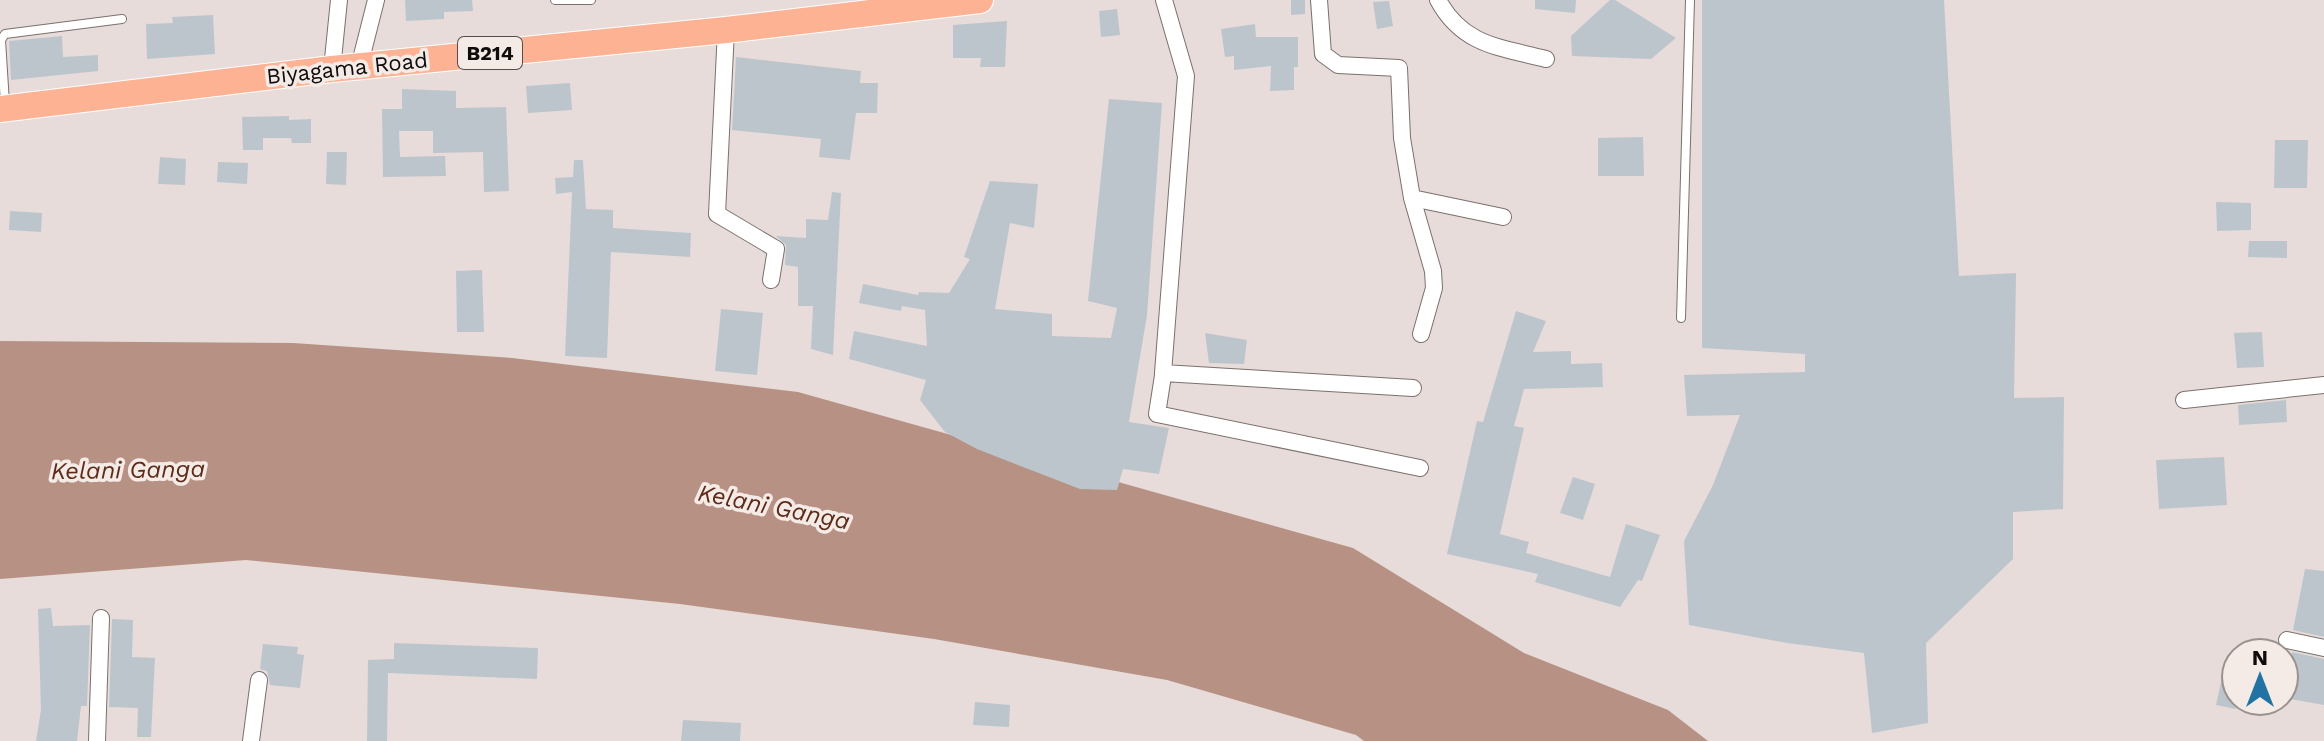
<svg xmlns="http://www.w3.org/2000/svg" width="2324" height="741" viewBox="0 0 2324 741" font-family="'Work Sans',sans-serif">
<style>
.water{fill:#b79284}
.building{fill:#bdc5cc}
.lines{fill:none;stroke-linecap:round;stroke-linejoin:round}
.service-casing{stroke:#7a716d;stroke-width:10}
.minor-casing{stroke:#7a716d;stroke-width:18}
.primary-casing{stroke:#fff;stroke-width:28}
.service{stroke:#fff;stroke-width:8}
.minor{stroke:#fff;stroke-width:16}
.primary{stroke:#feb294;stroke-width:26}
.labels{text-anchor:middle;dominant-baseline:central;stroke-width:7;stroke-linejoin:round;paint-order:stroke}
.shield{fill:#f4eae6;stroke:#544f4d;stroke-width:2}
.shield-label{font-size:20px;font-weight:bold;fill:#0f0c0b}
.street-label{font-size:22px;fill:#0f0c0b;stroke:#f4eae6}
.water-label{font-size:24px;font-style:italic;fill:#5d2b18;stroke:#f4eae6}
</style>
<rect width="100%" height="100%" fill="#e7dcd9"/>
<path class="water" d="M0,341L293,343L512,358L798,392L1353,548L1524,653L1668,710L1708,741H1364L1356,735L1167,680L934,639L680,604L246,560L0,579Z"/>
<path class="building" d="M405,0H472L473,11L444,12V19L406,21Z
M1291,0H1305V14L1291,15Z
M1535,0H1576L1575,13L1535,9Z
M1610,0H1615L1676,38L1651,59L1572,56L1571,36Z
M1702,0H1944L1959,276L2016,273L2014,398L2064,397L2063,509L2013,512V559L1926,643L1928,723L1872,733L1864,653L1787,643L1689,625L1684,541L1713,485L1740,415L1687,416L1684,375L1805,372V354L1702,348Z
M1389,1L1393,26L1377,29L1373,2Z
M1117,9L1120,35L1101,37L1099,11Z
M213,15L215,54L147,59L146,24L173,23L172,17Z
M1007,21L1005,67H980L981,58H953V25Z
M1255,24L1256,37H1298V67H1294V90L1270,91L1271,66L1234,70V56L1225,57L1221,29Z
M62,36L63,57L98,55V71L11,80L9,41Z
M736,57L861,71L860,83H878L877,113H856L850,160L819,157L821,139L732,130Z
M570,83L572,110L528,113L526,86Z
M402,89L456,91V108L506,107L509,191L484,192L483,152L433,153V131H399L400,157L445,156L446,176L383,177L382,109H402Z
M1109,99L1162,103L1147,315L1129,422L1169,428L1159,474L1123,469L1117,490L1080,489L977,449L945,432L920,400L926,380L849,359L854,331L927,346L925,310L902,306L901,311L859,303L863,284L918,295L919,292L949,293L970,259L964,257L990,181L1038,184L1034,228L1010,223L995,309L1052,314V336L1111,338L1117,308L1088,301Z
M289,116V120L311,119V143H292L291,138H263V150H243L242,117Z
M1643,137L1644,176H1598V138Z
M2275,140H2308L2307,188H2274Z
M327,152H347L346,185L326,184Z
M160,157L186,159L185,185L158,184Z
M574,160H583L586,209L613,210V228L691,233L690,257L611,252L607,358L565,356L572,192L556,194L555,178L573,177Z
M218,162L248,163L247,184L217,182Z
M832,192L841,193L833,355L811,349L813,306H798V267L785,265L786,245L776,236L806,238V219L828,220Z
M2216,202L2251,203V230L2217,231Z
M10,211L42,213L41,232L9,230Z
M2249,241H2287V258L2248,257Z
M482,270L484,332H457L456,271Z
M721,309L763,313L757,375L715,371Z
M1516,311L1546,321L1533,352L1571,351V364L1602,363L1603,387L1524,389L1514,426L1524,428L1500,534L1529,542L1526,553L1610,577L1626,524L1660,535L1642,581L1638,580L1620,607L1535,582L1538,574L1447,554L1477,421L1483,422Z
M2262,332L2264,367L2237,368L2234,333Z
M1205,333L1247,340L1244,364L1209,363Z
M2286,400L2287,422L2239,425L2238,405Z
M2224,457L2227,505L2159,509L2156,460Z
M1573,477L1595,484L1583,520L1560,513Z
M2305,569L2324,571V637L2293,630Z
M51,608L53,626L90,625L87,706H81L77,741H36L41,710L38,609Z
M112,619L133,620L132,657L155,658L151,737H137L138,708L109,707Z
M394,643L538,648L537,679L388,673L387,741H367L368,660L394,659Z
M263,644L298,647L297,654L304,655L300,688L270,685L267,671L260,669Z
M2292,652L2324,659V705L2284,698Z
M2222,678L2236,681V709L2216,705Z
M975,702L1010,705L1009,727L973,725Z
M683,720L741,723L740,741H681Z"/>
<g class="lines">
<defs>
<path id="service" d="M555,0H591
M5,103L1,40L5,34L122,19
M1681,318L1690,0"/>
<path id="minor" d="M1164,0L1186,76L1163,373L1413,388
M1319,0L1323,54L1338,65L1399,68L1402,138L1412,198L1433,271L1434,288L1421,334
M1438,0C1463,46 1500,47 1546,59
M726,30L717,214L776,249L771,280
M359,67L376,0
M332,69L339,0
M1412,198L1503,217
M1164,369L1157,414L1420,468
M2184,400L2324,385
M2287,640L2324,648
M97,741L101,618
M251,741L259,680"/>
<path id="primary" d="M0,109L332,69L726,30L980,0"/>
</defs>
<use href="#service" class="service-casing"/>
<use href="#minor" class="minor-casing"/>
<use href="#primary" class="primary-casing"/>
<use href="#service" class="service"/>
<use href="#minor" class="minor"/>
<use href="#primary" class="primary"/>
</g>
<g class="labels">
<rect class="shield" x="458" y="37" width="64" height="32" rx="6"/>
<g class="shield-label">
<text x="490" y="53">B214</text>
</g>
<g class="street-label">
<text transform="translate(347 68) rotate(-6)">Biyagama Road</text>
</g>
<g class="water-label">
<text transform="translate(128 470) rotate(-1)">Kelani Ganga</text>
<text transform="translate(774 507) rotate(11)">Kelani Ganga</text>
</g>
</g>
<g transform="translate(2260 677)"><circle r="38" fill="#f4eae6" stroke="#98918e" stroke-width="2"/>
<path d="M0-6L14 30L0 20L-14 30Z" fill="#2272a3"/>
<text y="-12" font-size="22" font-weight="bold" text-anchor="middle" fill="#0f0c0b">N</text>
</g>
</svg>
